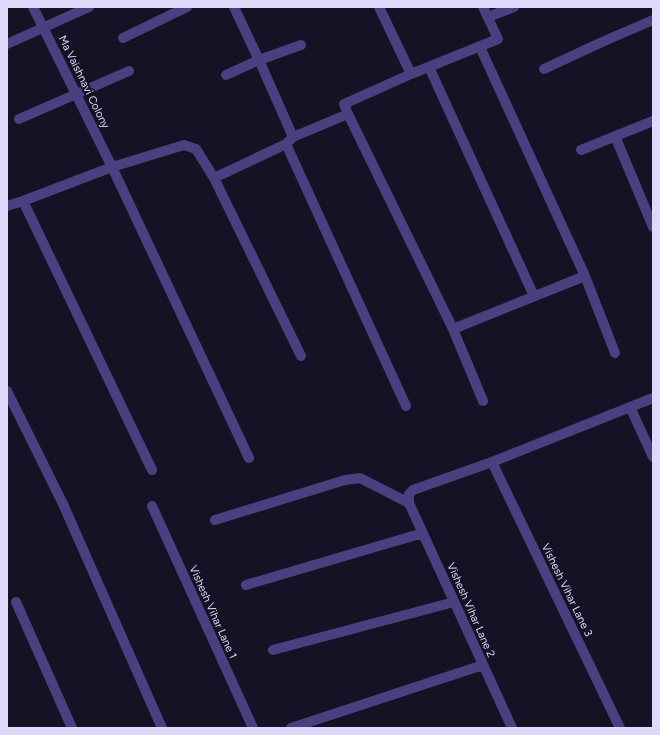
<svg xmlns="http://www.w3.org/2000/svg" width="660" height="735" viewBox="0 0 660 735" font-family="Figtree,sans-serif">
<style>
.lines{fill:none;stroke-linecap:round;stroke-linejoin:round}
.minor{stroke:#48407f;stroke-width:10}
.labels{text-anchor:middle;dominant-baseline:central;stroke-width:4;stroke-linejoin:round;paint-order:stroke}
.street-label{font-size:11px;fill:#dfd8fb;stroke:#161124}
</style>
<rect width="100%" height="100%" fill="#161124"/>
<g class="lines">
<path class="minor" d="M33,7L112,167L249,458
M234,7L259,60L293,137
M379,7L411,74
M488,17L514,7
M123,38L187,7
M7,44L89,7
M480,47L585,276L615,353
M429,67L534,296
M544,69L602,42L653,20
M226,75L259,60L301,45
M348,114L453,329L483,401
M19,119L129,71
M615,136L653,227
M286,144L406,406
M581,150L653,121
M214,178L286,144L293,137L348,114L344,104L411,74L498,39L483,7
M23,201L152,470
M7,206L23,201L112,167L184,145L196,149L214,178L301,356
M453,329L585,276
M7,391L63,504L162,728
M630,407L653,457
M492,462L620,728
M152,506L253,728
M215,520L345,480L360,478L409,503
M246,585L423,533
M16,602L72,728
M273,650L454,602
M291,728L483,665
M512,728L409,503V494L413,490L492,462L653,398"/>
</g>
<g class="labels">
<g class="street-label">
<text transform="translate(84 82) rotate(64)">Ma Vaishnavi Colony</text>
<text transform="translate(567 590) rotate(64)">Vishesh Vihar Lane 3</text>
<text transform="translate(471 610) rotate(66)">Vishesh Vihar Lane 2</text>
<text transform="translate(213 612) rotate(66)">Vishesh Vihar Lane 1</text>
</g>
</g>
<rect width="660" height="735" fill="none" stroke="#dfd8fb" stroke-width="16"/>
</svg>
